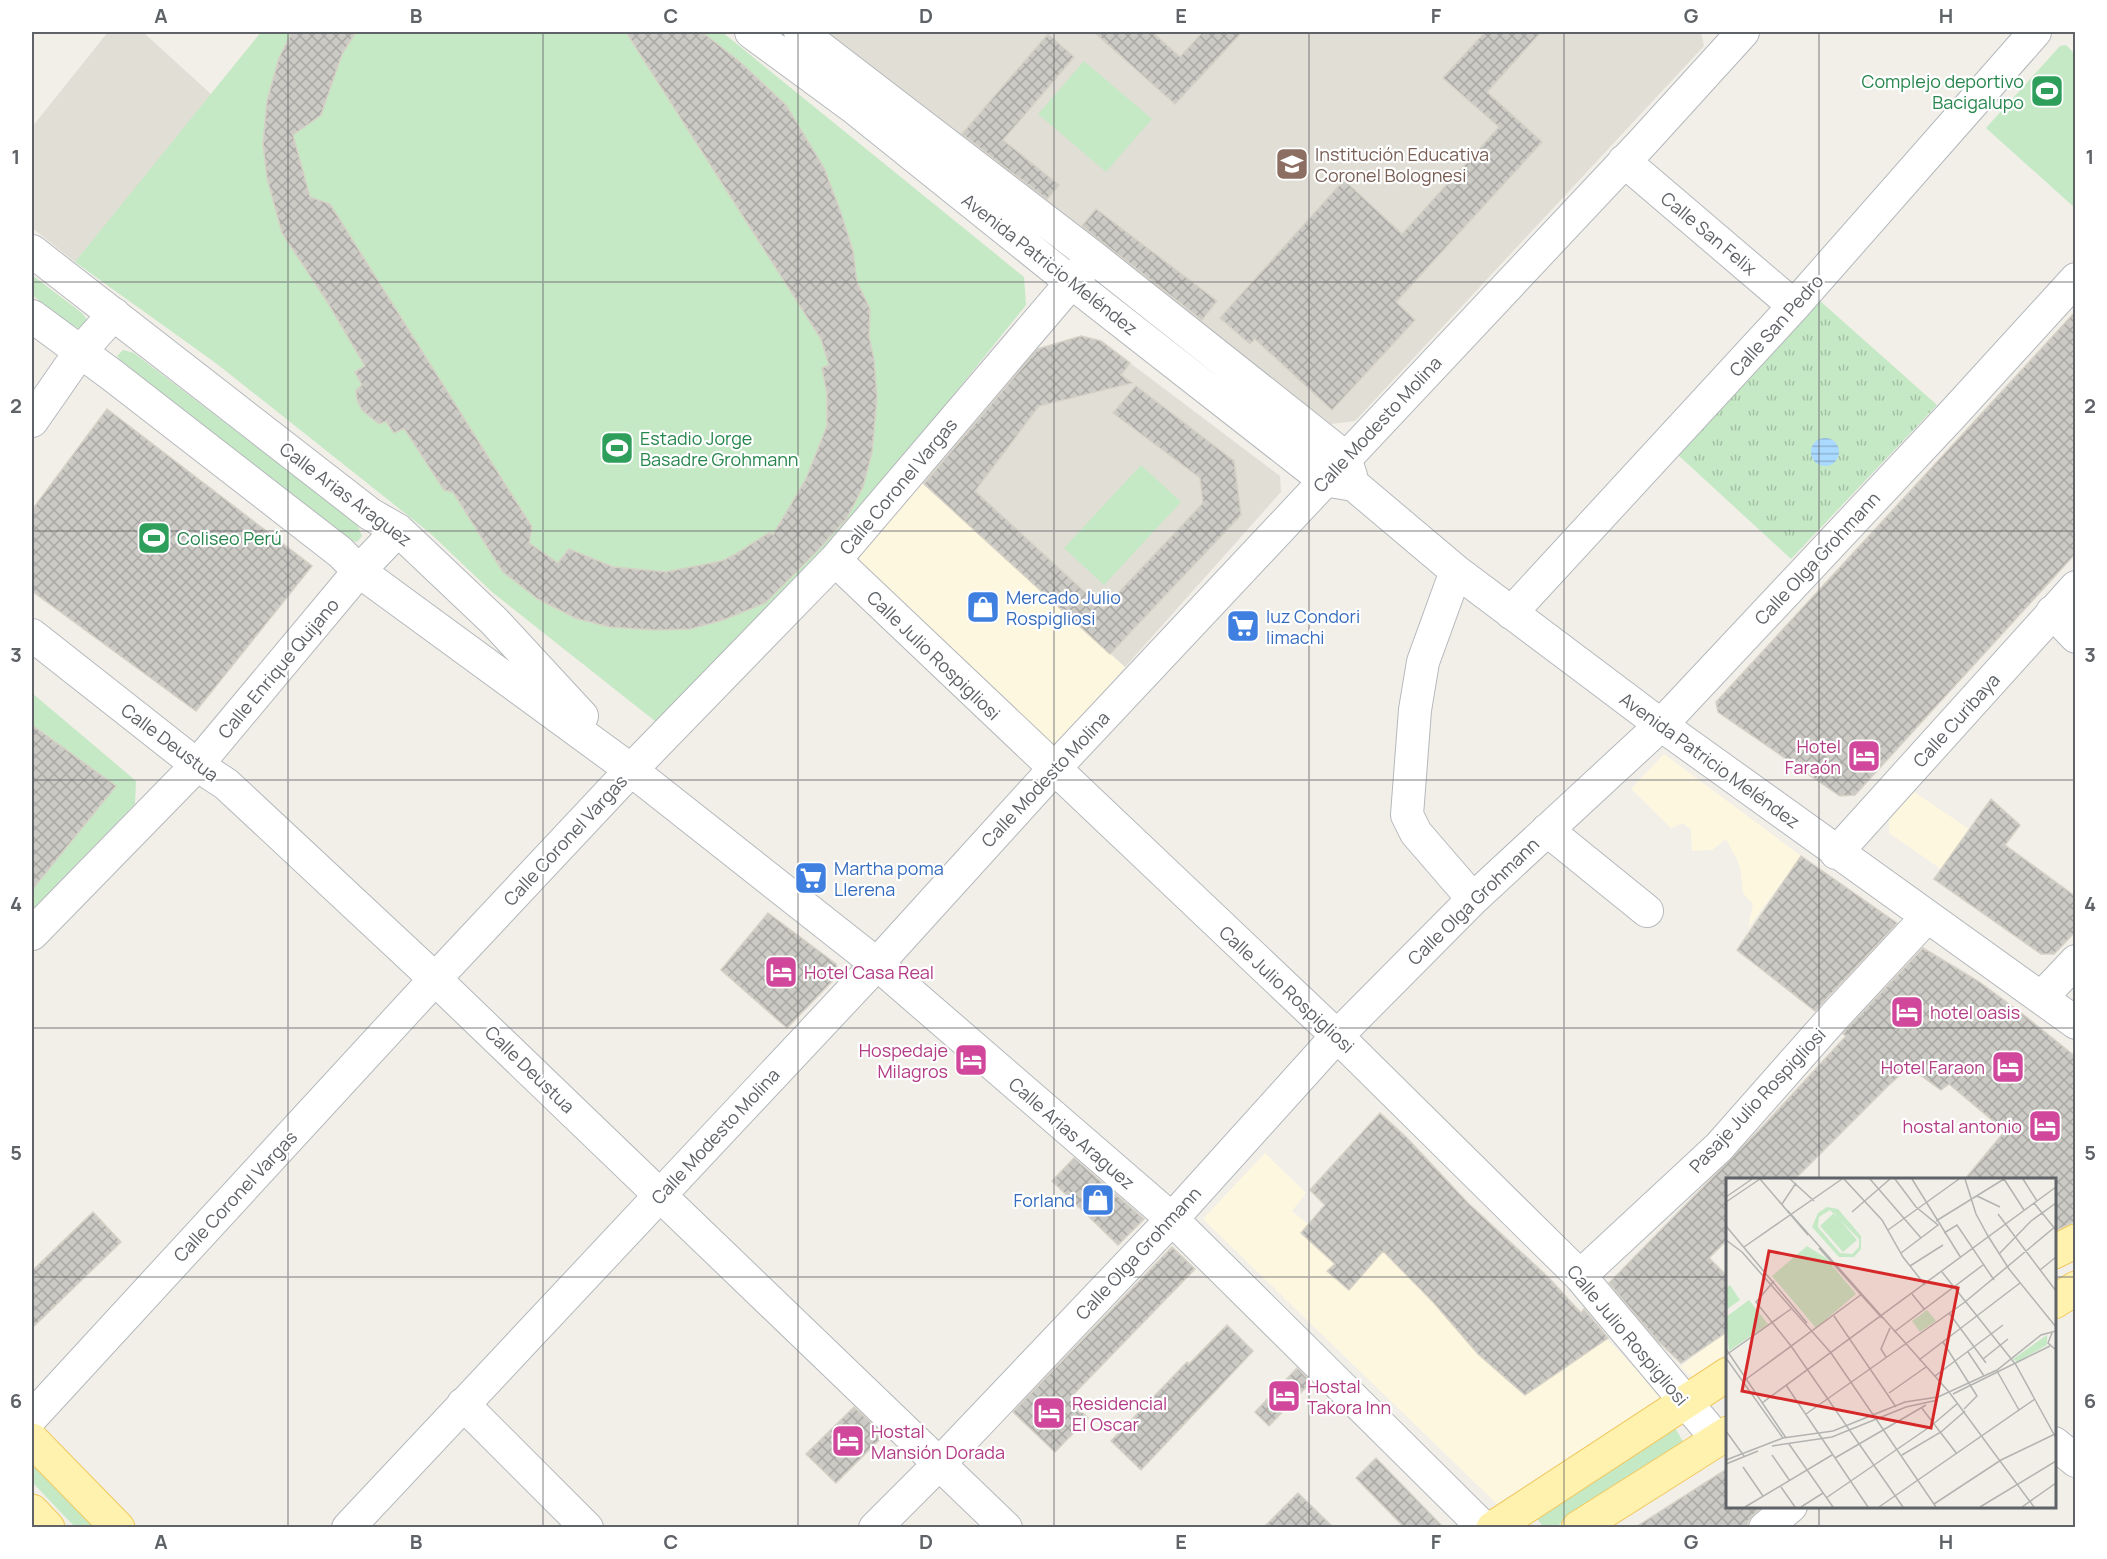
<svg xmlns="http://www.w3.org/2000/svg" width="2107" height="1559" viewBox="0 0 2107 1559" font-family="Manrope,sans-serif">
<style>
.commercial{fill:#fef7e0}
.education{fill:#e1ded6}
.grass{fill:#c5e8c5}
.park{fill:url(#park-tufts)}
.water{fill:url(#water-rules)}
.building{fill:url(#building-cross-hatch);stroke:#d6d1c6;stroke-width:1.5}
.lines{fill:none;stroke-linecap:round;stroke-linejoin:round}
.minor-casing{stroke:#b5b8bc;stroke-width:34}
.major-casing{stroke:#f2c960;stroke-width:35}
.minor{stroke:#fff;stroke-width:32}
.major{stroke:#fff2af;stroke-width:33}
.grid{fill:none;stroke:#5f6368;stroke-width:1.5;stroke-opacity:0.55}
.labels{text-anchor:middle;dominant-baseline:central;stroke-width:4.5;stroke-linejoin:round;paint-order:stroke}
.leisure-label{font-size:18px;fill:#27864d;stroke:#fff;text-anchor:start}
.education-label{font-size:18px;fill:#785e54;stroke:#fff;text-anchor:start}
.street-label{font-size:18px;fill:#5f6368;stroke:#fff}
.shop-label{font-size:18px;fill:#366cbe;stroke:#fff;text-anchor:start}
.hotel-label{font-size:18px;fill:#b23c85;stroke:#fff;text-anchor:start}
.inset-road{fill:none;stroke:#b3b3b1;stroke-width:1.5}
.view{fill:#d62828;fill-opacity:0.15;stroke:#d62828;stroke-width:3}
.inset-edge{fill:none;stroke:#5f6368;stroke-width:3}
.neatline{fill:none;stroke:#5f6368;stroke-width:2}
.grid-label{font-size:20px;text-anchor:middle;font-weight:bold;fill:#5f6368}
</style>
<defs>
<pattern id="park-tufts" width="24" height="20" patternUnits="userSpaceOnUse" patternTransform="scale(1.5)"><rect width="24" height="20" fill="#c5e8c5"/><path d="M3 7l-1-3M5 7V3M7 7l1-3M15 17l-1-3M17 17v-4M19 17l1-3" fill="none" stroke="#a3c0a4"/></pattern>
<pattern id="water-rules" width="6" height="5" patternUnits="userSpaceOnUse" patternTransform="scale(1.5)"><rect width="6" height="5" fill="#aadaff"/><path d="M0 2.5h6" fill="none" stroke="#8eb4d2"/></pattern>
<pattern id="building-cross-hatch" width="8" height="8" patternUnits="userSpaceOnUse" patternTransform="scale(1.5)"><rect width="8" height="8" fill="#cccac5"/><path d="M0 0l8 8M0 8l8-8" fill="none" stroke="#a9a8a4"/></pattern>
</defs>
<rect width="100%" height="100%" fill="#f1efe8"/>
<path class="commercial" d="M921,481L1125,667L1055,748L1047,749L860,561V552Z
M1664,754L1801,856L1748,928L1753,904L1743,893L1740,866L1726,839L1712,850L1692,851L1691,830L1683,823L1671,828L1631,789Z
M1914,792L1969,829L1941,869L1889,833V818Z
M1265,1153L1306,1193L1292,1211L1308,1224L1301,1233L1335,1264L1328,1271L1383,1251L1445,1315L1478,1354L1525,1395L1607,1339L1663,1397L1497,1504L1203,1219Z
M1727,1331V1353L1693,1377L1680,1367Z"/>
<path class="education" d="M108,32H143L212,95L75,262L32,228V127Z
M817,32H1701L1704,46L1355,421L1331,424Z
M1081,336L1101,341L1280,476L1281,492L1125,667L921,481L1024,354Z"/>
<path class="grass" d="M261,32H722L1024,277L1026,305L824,555L660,725L492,592L430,533L217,364L75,262Z
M2066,45L2075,54V208L1986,128L2060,46Z
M1084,61L1152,119L1106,172L1038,114Z
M32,275L82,313L88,321L80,329L72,325L32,295Z
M123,350L134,353L357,524L362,536L357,542L346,539L124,366L117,356Z
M1141,465L1181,502L1104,585L1064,548Z
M32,693L136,781L135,804L32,910Z
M1674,1426L1685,1445L1555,1527H1543L1534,1514Z
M34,1465L94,1527H75L32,1482V1467Z"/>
<path class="park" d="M1819,300L1937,405L1791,559L1677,454Z"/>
<path class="water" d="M1811 452a14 14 0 1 1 28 0a14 14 0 1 1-28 0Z"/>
<path class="building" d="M292,32H356L342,54L321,115L293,135L310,197L330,204L532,527L529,543L558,563L569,549L613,567L666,572L722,561L736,554L770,532L773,535L806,479L827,426V394L822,368L829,365L821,339L626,32H702L740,62L786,105L824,168L841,213L853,251L857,282L870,309L869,337L874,359L877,398L872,452L863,487L846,519L818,550L765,603L723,620L690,629L655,630L610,627L575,618L556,608L538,599L503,572L453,492L444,490L404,428L394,433L386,421L379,424L362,410L357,400L356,390L362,385L355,372L365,366L328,303L282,233L267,178L263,144L267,101L279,58Z
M1094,32H1152L1180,57L1203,32H1242L1175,104Z
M1485,32H1541L1487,92L1542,142L1396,302L1415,320L1332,410L1255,339L1250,344L1220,318L1344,180L1402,234L1499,127L1443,78Z
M1048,34L1074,57L1003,140L1059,185L1047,199L962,134Z
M1096,209L1217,301L1202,320L1082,226Z
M2076,311V553L1855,795L1840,796L1718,712L1716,702Z
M1081,336L1101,341L1130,363L1121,375L1132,383L1039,406L975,491L1103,609L1203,503L1200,478L1113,413L1136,386L1234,461L1241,515L1110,654L924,484L1038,349Z
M107,409L312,566L196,711L32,591V510Z
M32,725L116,786L32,890Z
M1991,799L2020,825L2005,845L2076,897V931L2054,954H2041L1934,879Z
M1801,856L1897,923L1815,1011L1737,950Z
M768,913L836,964L838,975L787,1028L721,970Z
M1923,948L1978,981L2020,1012L2076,1057V1221L2055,1231V1179H1965L2005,1131L1949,1084L1941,1090L1909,1067L1888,1086L1795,1179H1728V1239L1709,1258L1728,1277V1331L1681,1363L1657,1340L1609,1283L1764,1125L1846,1036L1843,1034L1846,1030Z
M1380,1113L1407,1138L1468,1203L1548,1277L1581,1313L1584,1309L1608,1338L1525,1395L1478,1354L1434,1303L1383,1251L1349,1290L1327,1271L1335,1264L1301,1233L1325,1205L1310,1190Z
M1074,1158L1144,1219L1118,1245L1052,1181Z
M93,1212L121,1242L32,1328V1271Z
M1172,1247L1195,1269L1069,1399L1088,1418L1055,1452L1013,1412Z
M1227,1325L1253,1351L1141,1470L1111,1441L1187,1362L1189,1364Z
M1297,1368L1311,1382L1269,1426L1255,1412Z
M854,1407L884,1435L836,1483L806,1454Z
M1376,1458L1443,1527H1404L1356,1478Z
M1728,1468V1506H1763L1753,1515L1748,1521L1747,1527H1636Z
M1298,1493L1333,1527H1264Z"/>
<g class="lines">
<defs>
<path id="minor" d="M751,32L853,107L1071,282L1324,480L1354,485L1456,571L1661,725L2076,1023
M800,32L1093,257L1345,457L1351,476
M1624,161L1794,306
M32,251L370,514L398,530L494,621L582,716
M32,316L112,375L340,552L359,571L631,770L877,964L1172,1219L1484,1528
M32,421L80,352L114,314
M835,560L1337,1036L1580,1276L1717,1439
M1456,571L1423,662L1415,710L1407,815L1416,833L1473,899
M2052,612L2076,637
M1511,613L1794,306L2035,32
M32,635L197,765L226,784L435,979L1006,1528
M1547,830L1647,911
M1836,853L2076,587
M32,934L197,765L359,571L398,530
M2041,998L2076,961
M1580,1276L1719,1147L1833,1018L1927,917
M463,1404L587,1528
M32,1417L435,979L631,770L835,560L1093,257
M2054,1443L2076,1461
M348,1528L877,964L1054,769L1643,142L1743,32
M875,1528L939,1464L1172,1219L1337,1036L1473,899L1661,725L1951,416L2076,279
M1765,1528L1791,1506"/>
<path id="major" d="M2054,1252L2076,1241
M2054,1302L2076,1288
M32,1440L118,1528
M32,1511L48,1528
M1493,1528L1728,1374
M1578,1528L1728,1433"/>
</defs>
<use href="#minor" class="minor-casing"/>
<use href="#major" class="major-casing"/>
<use href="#minor" class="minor"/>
<use href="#major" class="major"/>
</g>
<path class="grid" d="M288,32V1528M543,32V1528M798,32V1528M1054,32V1528M1309,32V1528M1564,32V1528M1819,32V1180M32,282H2076M32,531H2076M32,780H2076M32,1028H2076M32,1277H1728M2054,1277H2076M1819,1506V1528"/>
<defs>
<symbol id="stadium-square" viewBox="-11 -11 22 22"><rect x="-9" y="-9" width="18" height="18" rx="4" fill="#2e9e5b" stroke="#fff"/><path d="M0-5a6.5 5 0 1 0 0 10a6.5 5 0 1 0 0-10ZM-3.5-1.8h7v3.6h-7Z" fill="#fff"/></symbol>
<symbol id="school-square" viewBox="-11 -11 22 22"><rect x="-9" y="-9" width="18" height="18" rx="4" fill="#8d6e63" stroke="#fff"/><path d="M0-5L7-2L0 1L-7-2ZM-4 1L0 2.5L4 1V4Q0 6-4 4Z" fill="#fff"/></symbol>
<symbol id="shop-square" viewBox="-11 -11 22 22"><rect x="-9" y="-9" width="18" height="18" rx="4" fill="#3f7fe0" stroke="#fff"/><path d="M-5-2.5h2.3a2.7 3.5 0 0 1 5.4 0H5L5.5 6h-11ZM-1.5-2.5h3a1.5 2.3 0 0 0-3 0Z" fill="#fff"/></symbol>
<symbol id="supermarket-square" viewBox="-11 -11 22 22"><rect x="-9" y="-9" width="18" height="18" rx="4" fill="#3f7fe0" stroke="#fff"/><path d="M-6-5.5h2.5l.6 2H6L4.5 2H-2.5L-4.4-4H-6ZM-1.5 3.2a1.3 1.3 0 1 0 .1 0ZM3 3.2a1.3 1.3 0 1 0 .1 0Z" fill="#fff"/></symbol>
<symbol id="hotel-square" viewBox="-11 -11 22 22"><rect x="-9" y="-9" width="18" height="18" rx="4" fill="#d1479c" stroke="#fff"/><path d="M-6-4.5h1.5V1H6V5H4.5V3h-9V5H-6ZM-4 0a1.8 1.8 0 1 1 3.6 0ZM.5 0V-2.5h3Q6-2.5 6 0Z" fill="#fff"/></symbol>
</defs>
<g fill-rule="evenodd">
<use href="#stadium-square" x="2028" y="72" width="38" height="38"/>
<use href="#school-square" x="1273" y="145" width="38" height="38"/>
<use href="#stadium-square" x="598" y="429" width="38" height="38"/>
<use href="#stadium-square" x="135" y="519" width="38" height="38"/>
<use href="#shop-square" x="964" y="588" width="38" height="38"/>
<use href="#supermarket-square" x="1224" y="607" width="38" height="38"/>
<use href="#hotel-square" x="1845" y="737" width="38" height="38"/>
<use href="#supermarket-square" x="792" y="859" width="38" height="38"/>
<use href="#hotel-square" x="762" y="953" width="38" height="38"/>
<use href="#hotel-square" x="1888" y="993" width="38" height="38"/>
<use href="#hotel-square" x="952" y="1041" width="38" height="38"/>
<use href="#hotel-square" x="1989" y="1048" width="38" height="38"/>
<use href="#hotel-square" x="2026" y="1107" width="38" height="38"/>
<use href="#shop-square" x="1079" y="1181" width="38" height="38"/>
<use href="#hotel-square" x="1265" y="1377" width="38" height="38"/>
<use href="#hotel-square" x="1030" y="1394" width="38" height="38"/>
<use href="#hotel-square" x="829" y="1422" width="38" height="38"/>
</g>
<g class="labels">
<g class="leisure-label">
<text x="2024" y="81" text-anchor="end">Complejo deportivo<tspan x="2024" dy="21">Bacigalupo</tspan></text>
<text x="640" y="438">Estadio Jorge<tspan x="640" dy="21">Basadre Grohmann</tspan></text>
<text x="177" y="538">Coliseo Perú</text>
</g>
<g class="education-label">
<text x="1315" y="154">Institución Educativa<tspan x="1315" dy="21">Coronel Bolognesi</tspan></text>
</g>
<g class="street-label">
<text transform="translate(1709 233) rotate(40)">Calle San Felix</text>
<text transform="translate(1050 264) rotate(38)">Avenida Patricio Meléndez</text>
<text transform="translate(1776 325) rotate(-48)">Calle San Pedro</text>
<text transform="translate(1377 424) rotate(-47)">Calle Modesto Molina</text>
<text transform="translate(898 486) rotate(-50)">Calle Coronel Vargas</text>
<text transform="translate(346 494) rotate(37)">Calle Arias Araguez</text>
<text transform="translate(1817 558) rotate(-47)">Calle Olga Grohmann</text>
<text transform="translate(934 655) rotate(44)">Calle Julio Rospigliosi</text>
<text transform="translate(278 668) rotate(-50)">Calle Enrique Quijano</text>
<text transform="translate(1956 720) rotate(-48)">Calle Curibaya</text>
<text transform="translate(170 742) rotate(37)">Calle Deustua</text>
<text transform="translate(1710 760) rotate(36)">Avenida Patricio Meléndez</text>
<text transform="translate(1045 779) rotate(-47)">Calle Modesto Molina</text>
<text transform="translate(565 840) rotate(-47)">Calle Coronel Vargas</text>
<text transform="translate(1473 901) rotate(-44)">Calle Olga Grohmann</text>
<text transform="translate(1287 989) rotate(43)">Calle Julio Rospigliosi</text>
<text transform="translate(530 1069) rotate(44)">Calle Deustua</text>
<text transform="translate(1757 1100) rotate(-47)">Pasaje Julio Rospigliosi</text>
<text transform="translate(1072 1133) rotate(41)">Calle Arias Araguez</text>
<text transform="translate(715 1136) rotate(-47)">Calle Modesto Molina</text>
<text transform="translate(235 1196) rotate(-47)">Calle Coronel Vargas</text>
<text transform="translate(1138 1253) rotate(-47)">Calle Olga Grohmann</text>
<text transform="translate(1628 1335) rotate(50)">Calle Julio Rospigliosi</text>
</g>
<g class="shop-label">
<text x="1006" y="597">Mercado Julio<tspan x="1006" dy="21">Rospigliosi</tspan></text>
<text x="1266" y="616">luz Condori<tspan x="1266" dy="21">limachi</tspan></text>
<text x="834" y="868">Martha poma<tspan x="834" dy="21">Llerena</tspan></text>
<text x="1075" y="1200" text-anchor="end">Forland</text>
</g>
<g class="hotel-label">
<text x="1841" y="746" text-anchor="end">Hotel<tspan x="1841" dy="21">Faraón</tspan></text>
<text x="804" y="972">Hotel Casa Real</text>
<text x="1930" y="1012">hotel oasis</text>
<text x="948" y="1050" text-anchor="end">Hospedaje<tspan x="948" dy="21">Milagros</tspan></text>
<text x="1985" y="1067" text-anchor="end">Hotel Faraon</text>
<text x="2022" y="1126" text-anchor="end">hostal antonio</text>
<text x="1307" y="1386">Hostal<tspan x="1307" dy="21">Takora Inn</tspan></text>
<text x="1072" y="1403">Residencial<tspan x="1072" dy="21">El Oscar</tspan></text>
<text x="871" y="1431">Hostal<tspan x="871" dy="21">Mansión Dorada</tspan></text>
</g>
</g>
<g transform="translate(1726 1178)">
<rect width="330" height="330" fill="#f1efe8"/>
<path d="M101,29L112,31L135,58V71L128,79H113L86,49L92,35ZM104,32L133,61V69L126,76L114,75L92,49L93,39ZM108,35L131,62L117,74L94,48ZM81,68L100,80L130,116L90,150L46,98ZM4,107L14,122L0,132V110ZM23,122L42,146L3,173L0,139Z" fill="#c5e8c5" fill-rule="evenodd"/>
<path d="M201,132L210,143L194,154L186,143ZM321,157V167L291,184L287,181Z" fill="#c5e8c5"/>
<path class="inset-road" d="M34,1L82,57M64,1L88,23M118,1L156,42L177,79L199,107M144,1L195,60M169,1L190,29L212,47L175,75M186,1L235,80M239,1L250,36L262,58L283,91L330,149M278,1L298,32M297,1L311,23M251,18L274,29M0,19L26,1M0,24L34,1M308,25L330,52M56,26L70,5M62,33L223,214L308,329M126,34L164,1M272,36L330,113M210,43L278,1M0,48L81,145M162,52L233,1M218,55L231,47L268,102M0,62L16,74L105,175L210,329M18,69L116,1M93,70L156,140M273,76L305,43L330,25M184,88L217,67M314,92L330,79M216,94L290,187L330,260M48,103L30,124L65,168L177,329M186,116L199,132M223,135L260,185M108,138L170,229M168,154L257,87M326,155L322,165L330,172M217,164L251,218L238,231M0,171L60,260M242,174L258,198M0,177L65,131M160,179L155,171L164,150M0,180L57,260M257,181L282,161M193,182L294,105M271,193L293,232M209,198L277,147M19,202L136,116M60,207L142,329M163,215L200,189M227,216L324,168M36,225L330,9M195,229L231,276M80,236L239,124L330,48M0,253L18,278M63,266L107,329M46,268L106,259L180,229L212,222M46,277L64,303M176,277L215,254L239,233M109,280L200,227M0,282L57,260L107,253L179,224L212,219L271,192L315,157L330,153M0,286L32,273M17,289L37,318M55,309L69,329M100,320L205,248L232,225M208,326L275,282L329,256M19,329L106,277M75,329L97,315M153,329L309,221M254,329L330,283M296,329L330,305"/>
<path class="view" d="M43,73L232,110L205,250L16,213Z"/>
<rect width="330" height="330" class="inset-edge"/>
</g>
<rect width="2107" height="1559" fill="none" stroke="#ffffff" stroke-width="66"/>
<rect x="33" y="33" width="2041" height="1493" class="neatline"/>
<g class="grid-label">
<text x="161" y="23">A</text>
<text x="416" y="23">B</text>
<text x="671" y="23">C</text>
<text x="926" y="23">D</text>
<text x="1181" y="23">E</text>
<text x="1436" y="23">F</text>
<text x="1691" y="23">G</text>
<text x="1946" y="23">H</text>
<text x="16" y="164">1</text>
<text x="2090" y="164">1</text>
<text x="16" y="413">2</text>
<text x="2090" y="413">2</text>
<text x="16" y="662">3</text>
<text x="2090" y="662">3</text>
<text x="16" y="911">4</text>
<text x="2090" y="911">4</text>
<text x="16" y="1160">5</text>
<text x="2090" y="1160">5</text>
<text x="16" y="1408">6</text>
<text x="2090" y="1408">6</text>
<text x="161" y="1549">A</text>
<text x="416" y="1549">B</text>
<text x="671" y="1549">C</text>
<text x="926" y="1549">D</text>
<text x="1181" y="1549">E</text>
<text x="1436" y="1549">F</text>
<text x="1691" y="1549">G</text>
<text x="1946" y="1549">H</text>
</g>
</svg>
